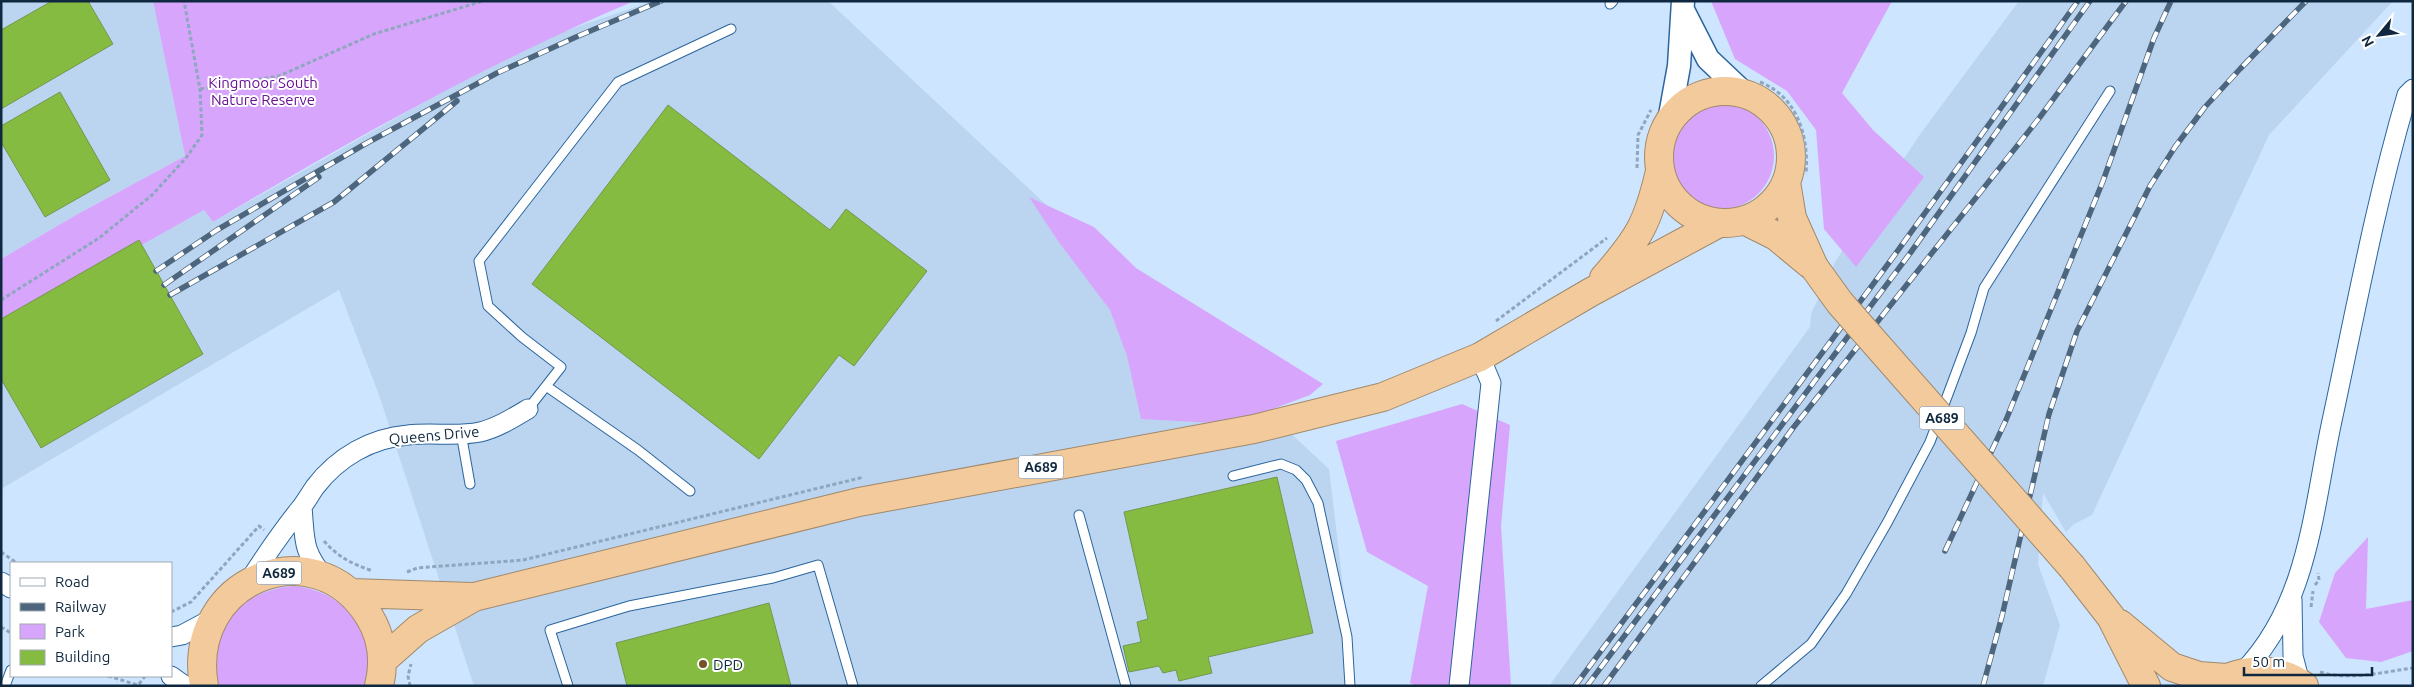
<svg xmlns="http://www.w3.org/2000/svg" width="2414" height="687" viewBox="0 0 2414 687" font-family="Ubuntu,sans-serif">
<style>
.built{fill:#bbd5f0}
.green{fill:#d7a6fc}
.building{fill:#85bb41;stroke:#74964e}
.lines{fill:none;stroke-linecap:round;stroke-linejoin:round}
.service-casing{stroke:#2b659c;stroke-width:11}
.minor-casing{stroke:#2b659c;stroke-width:21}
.tertiary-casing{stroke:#2b659c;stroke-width:25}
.trunk-casing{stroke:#a0896c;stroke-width:30}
.path{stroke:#8ea6be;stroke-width:3;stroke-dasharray:4 2.5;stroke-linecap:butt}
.service{stroke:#fff;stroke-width:9}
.minor{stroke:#fff;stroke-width:19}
.tertiary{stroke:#fff;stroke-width:22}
.trunk{stroke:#f2ca9c;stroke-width:28}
.rail-casing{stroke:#4d667e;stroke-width:5.5}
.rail{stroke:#fff;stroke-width:4;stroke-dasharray:11;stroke-linecap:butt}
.trunk-bridge-casing{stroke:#a0896c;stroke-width:30;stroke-linecap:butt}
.trunk-bridge{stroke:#f2ca9c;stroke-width:28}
.poi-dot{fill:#735229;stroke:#fff;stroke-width:2}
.labels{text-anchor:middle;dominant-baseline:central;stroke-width:4;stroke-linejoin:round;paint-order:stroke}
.shield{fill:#fff;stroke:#576879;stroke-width:1}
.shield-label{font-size:14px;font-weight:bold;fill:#0f283f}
.park-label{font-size:15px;fill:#691395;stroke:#fff}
.street-label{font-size:15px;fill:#0f283f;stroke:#fff}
.poi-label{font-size:15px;fill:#0f283f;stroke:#fff;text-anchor:start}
</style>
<rect width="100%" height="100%" fill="#cde5fe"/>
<path class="built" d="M1,1H153L185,156L76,215L1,259Z
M653,1H828L1329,469L1355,686H474L379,395L339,290L1,489V324L204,210L213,222L440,93L556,34Z
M2019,1H2393L2269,135L2092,515L2074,524L2066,532L2043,493L2038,564L2060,625L2043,686H1549L1810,327L1811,314L1835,262L1921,133Z"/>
<path class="green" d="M153,1H634C488,63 349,141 213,222L204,210L1,324V259L76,215L185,156Z
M1711,1H1892L1842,93L1873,130L1924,177L1856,267L1824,229L1816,130L1787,91L1735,59Z
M1668 156a53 53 0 1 1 106 0a53 53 0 1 1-106 0Z
M1029,197L1094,227L1136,268L1323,384L1310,395L1233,424L1141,419L1127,356L1110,310L1058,241Z
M1462,404L1510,425L1501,526L1511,686H1416L1410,683L1428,586L1367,552L1336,441Z
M2368,537L2366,609L2413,600V651L2381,662L2346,658L2319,622L2335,573Z
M294,586C349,592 377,633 366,686H219C207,631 238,590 294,586Z"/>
<path class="building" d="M52,1H88L113,44L1,109V30Z
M60,92L110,180L45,217L1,142V126Z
M668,105L830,230L846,209L927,271L854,366L839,355L759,459L532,284Z
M139,240L203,354L41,448L1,379V319Z
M1277,477L1313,633L1208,657L1212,673L1179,681L1176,670L1163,673L1159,666L1129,672L1123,646L1141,642L1137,622L1148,619L1124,512Z
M769,603L791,686H627L616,643Z"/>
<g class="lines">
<defs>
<path id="service" d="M1610,4L1613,1
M546,386L638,450L690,491
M528,409L561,367L522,337L488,306L479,261L618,82L731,29
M461,433L470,484
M1233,476L1281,464L1296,470L1306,480L1318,503L1347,637L1350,686
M1079,515L1126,686
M5,686L11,670
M568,686L550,630L629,606L773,578L818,565L853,686
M1761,686L1811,644L1846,594L1887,523L1930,442L1971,333L1984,288L2110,91"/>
<path id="minor" d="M302,507C305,540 302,550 324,577
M1,582L11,588
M248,583C265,556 280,534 300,509C306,502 310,494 315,487C338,457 371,438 408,435C432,432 457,437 480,432C497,428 513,418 528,409
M2292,599L2293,656L2300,683
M171,637L182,635L212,619
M2243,672C2310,603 2313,506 2333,416C2356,309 2376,200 2407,95L2413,89
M171,676L185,686
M1459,686L1491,383L1480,357"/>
<path id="tertiary" d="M1684,12L1708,59L1745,94
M1669,121L1679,66L1683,1"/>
<path id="trunk" d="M1659 157a66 66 0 1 1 132 0a66 66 0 1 1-132 0Z
M1786,182L1792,218L1814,267
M1744,220L1776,236L1811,265
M1604,278C1639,238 1648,223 1660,171
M2072,567L2111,617L2146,686
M351,593L472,597
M2120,624L2172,667L2199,676L2226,678
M383,660L418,629L474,597L859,502L1254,429L1383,397L1480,357L1591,292L1719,223
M204,686C185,579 315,528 369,616C382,637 385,662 379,686
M2212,686C2241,668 2275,665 2304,686"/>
</defs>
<use href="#service" class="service-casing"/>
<use href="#minor" class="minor-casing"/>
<use href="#tertiary" class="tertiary-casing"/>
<use href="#trunk" class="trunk-casing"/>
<path class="path" d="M1760,82C1798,97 1809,137 1806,174
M200,89L279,76L374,34L483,1
M1637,168L1638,135L1651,110
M1,300L99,238L152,195L186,158L202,135L200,89L184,1
M1496,321L1607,238
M324,541C338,557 352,564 373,571
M1,552L17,563
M407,572L417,568L523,560L864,477
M2315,585L2319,580L2318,573
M2311,607L2313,591
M171,612L191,602L259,526L264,530
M1,627L11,633
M2320,672C2350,681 2382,672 2413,668
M108,676L141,686
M139,684L145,676
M410,686L408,676L411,664"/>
<use href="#service" class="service"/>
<use href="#minor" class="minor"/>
<use href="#tertiary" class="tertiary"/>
<use href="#trunk" class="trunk"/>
<defs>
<path id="rail" d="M156,271L217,230L365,144L497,73L576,37L661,1
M164,285L319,177
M170,295L334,202L457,101
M1945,551L2006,420L2103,181L2154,38L2171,1
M1575,686L1891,260L2078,1
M1587,686L1911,252L2090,1
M1604,686L1793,428L2040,117L2126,1
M1983,686L2002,616L2049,414L2077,331L2150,186L2175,147L2205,107L2240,69L2306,1"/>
</defs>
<use href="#rail" class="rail-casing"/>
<use href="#rail" class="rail"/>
<defs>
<path id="trunk-bridge" d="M1814,267L1840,303L2072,567"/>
</defs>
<use href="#trunk-bridge" class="trunk-bridge-casing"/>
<use href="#trunk-bridge" class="trunk-bridge"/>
</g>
<circle class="poi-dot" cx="703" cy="664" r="5"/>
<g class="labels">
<g class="shield">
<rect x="1919.5" y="406.5" width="45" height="23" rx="4"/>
<rect x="1018.5" y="455.5" width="45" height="23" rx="4"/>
<rect x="256.5" y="561.5" width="45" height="23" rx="4"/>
</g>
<g class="shield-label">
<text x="1942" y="418">A689</text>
<text x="1041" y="467">A689</text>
<text x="279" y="573">A689</text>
</g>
<g class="park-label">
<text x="263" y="82">Kingmoor South<tspan x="263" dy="17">Nature Reserve</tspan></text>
</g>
<g class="street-label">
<text transform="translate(434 435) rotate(-5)">Queens Drive</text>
</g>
<g class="poi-label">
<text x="713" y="664">DPD</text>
</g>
</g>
<rect width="2414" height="687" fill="none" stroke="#0f283f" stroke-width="5"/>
<rect x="10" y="562" width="162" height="115" fill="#ffffff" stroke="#9fa9b2"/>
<rect x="20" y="578" width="25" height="8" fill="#ffffff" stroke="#9fa9b2"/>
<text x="55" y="587" font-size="15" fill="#0f283f">Road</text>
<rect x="20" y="603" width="25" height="8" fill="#4d667e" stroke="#9fa9b2"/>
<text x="55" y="612" font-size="15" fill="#0f283f">Railway</text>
<rect x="20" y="624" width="25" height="15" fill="#d7a6fc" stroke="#9fa9b2"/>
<text x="55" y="637" font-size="15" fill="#0f283f">Park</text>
<rect x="20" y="650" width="25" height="15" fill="#85bb41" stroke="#9fa9b2"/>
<text x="55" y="662" font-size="15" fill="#0f283f">Building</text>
<g transform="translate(2379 35) rotate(241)" stroke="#ffffff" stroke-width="4" paint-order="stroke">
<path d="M0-4L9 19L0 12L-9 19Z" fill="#0f283f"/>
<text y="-8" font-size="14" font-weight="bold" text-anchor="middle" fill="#0f283f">N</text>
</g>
<path d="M2244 667v8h128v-8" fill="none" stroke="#0f283f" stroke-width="2.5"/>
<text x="2252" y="667" font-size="15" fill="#0f283f" stroke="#ffffff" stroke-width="4" paint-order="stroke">50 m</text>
</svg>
